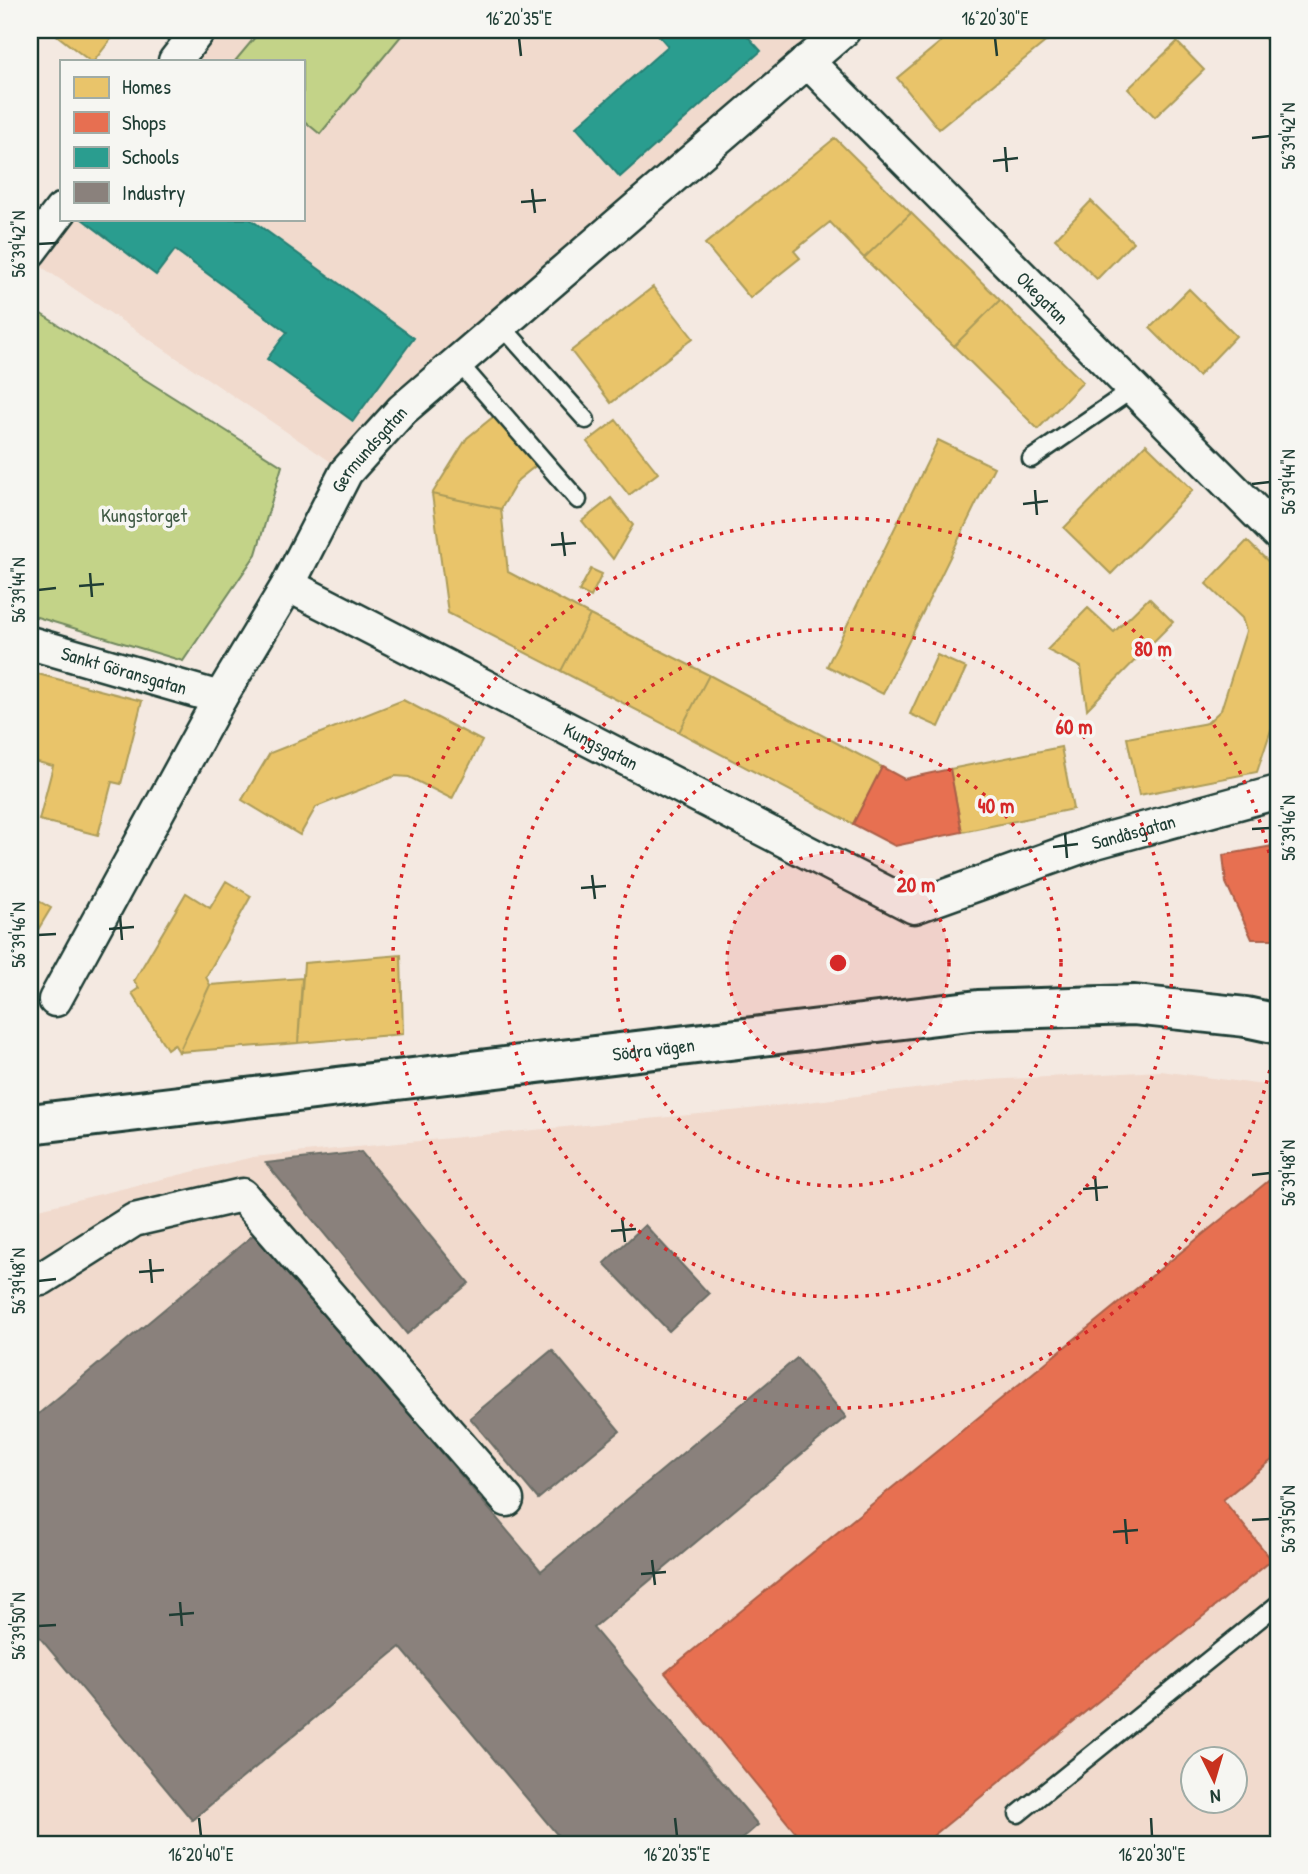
<svg xmlns="http://www.w3.org/2000/svg" width="1308" height="1874" viewBox="0 0 1308 1874" font-family="'Patrick Hand',sans-serif">
<style>
.built{fill:#f1dacd;fill-rule:evenodd}
.green{fill:#c3d388;stroke:#71885e;stroke-width:2}
.homes{fill:#e9c46a;stroke:#ac9c5a;stroke-width:2}
.shops{fill:#e76f51;stroke:#ab6048;stroke-width:2}
.schools{fill:#2a9d8f;stroke:#278074;stroke-width:2}
.industry{fill:#8a817c;stroke:#6a6d66;stroke-width:2}
.lines{fill:none;stroke-linecap:round;stroke-linejoin:round}
.service-casing{stroke:#1f3d34;stroke-width:21}
.minor-casing{stroke:#1f3d34;stroke-width:37}
.secondary-casing{stroke:#1f3d34;stroke-width:44}
.service{stroke:#f6f6f2;stroke-width:16}
.minor{stroke:#f6f6f2;stroke-width:32}
.secondary{stroke:#f6f6f2;stroke-width:38}
.ticks{fill:none;stroke:#1f3d34;stroke-width:2.5}
.ring{fill:none;stroke:#d62828;stroke-width:3.5;stroke-dasharray:3.5 7}
.labels{text-anchor:middle;dominant-baseline:central;stroke-width:7;stroke-linejoin:round;paint-order:stroke}
.street-label{font-size:19px;fill:#1f3d34;stroke:#f6f6f2}
.park-label{font-size:19px;fill:#405b45;stroke:#f6f6f2}
.centre{fill:#d62828;stroke:#f6f6f2;stroke-width:3.5}
.ring-label{font-size:21px;text-anchor:middle;font-weight:bold;fill:#d62828;stroke:#f6f6f2;stroke-width:7;stroke-linejoin:round;paint-order:stroke}
.neatline{fill:none;stroke:#1f3d34;stroke-width:2.5}
.ticks-label{font-size:18px;text-anchor:middle;fill:#1f3d34}
</style>
<rect width="100%" height="100%" fill="#f4e9e1"/>
<filter id="ink" filterUnits="userSpaceOnUse"><feTurbulence type="fractalNoise" baseFrequency=".0143" numOctaves="2"/><feDisplacementMap in="SourceGraphic" scale="14" xChannelSelector="R" yChannelSelector="G"/><feConvolveMatrix kernelMatrix="1 2 1 2 8 2 1 2 1" color-interpolation-filters="sRGB"/></filter>
<g filter="url(#ink)">
<path class="built" d="M190,30H844L346,472L30,259L61,219H303V61H167Z
M1161,1071L1278,1087V1844H30V1228L39,1209L253,1157L741,1110L989,1080ZM1192,1758H1234V1800H1192Z"/>
<path class="green" d="M261,30H406L320,134L303,120V61H235Z
M30,307L282,466L256,554L183,661L30,615Z"/>
<path class="homes" d="M50,30H118L94,61H90Z
M955,30H1060L939,129L897,78Z
M1257,30H1278V52Z
M1177,42L1204,70L1155,117L1128,89Z
M835,138L911,213L864,258L830,222L794,251L800,258L750,298L705,244Z
M1091,201L1133,242L1097,279L1055,239Z
M911,213L1000,300L954,346L864,258Z
M653,287L693,338L611,403L571,351Z
M1189,289L1236,336L1198,376L1150,328Z
M1000,300L1083,382L1038,429L954,346Z
M498,413L539,463L518,480L501,509L432,494L467,438Z
M616,420L658,473L629,495L587,442Z
M938,440L994,467L883,694L827,666Z
M1146,444L1193,490L1111,574L1064,528Z
M432,494L501,509L508,572L590,615L561,671L448,613Z
M611,498L633,525L613,559L582,521Z
M1247,541L1278,571V719L1275,718L1257,772L1139,795L1127,738L1207,723L1221,710L1246,631L1242,618L1206,584Z
M591,569L602,574L591,597L579,591Z
M1149,598L1173,622L1087,709L1081,667L1047,650L1088,608L1114,632Z
M590,615L709,675L679,732L561,671Z
M937,655L966,668L939,727L910,714Z
M30,672L142,701L121,784L112,782L98,835L39,820L53,766L30,760Z
M709,675L882,767L853,824L679,732Z
M403,700L482,741L452,799L409,777L395,776L316,807L300,835L242,800L270,753Z
M1061,747L1073,809L962,832L950,769Z
M226,881L251,896L206,977L210,985L179,1052L174,1044L167,1049L132,993L139,988L134,981L186,893L210,908Z
M30,896L51,908L30,943Z
M401,955L403,1034L298,1043L304,963Z
M302,978L298,1043L179,1052L210,985Z"/>
<path class="shops" d="M882,767L904,779L950,769L962,832L895,846L853,824Z
M1278,845V939H1252L1226,883L1223,855Z
M1278,1173V1455L1223,1500L1272,1560L923,1844H805L665,1673Z"/>
<path class="schools" d="M654,30H742L761,51L620,177L576,127L668,46Z
M82,219H250L414,338L353,421L267,359L287,332L175,250L156,275Z"/>
<path class="industry" d="M361,1152L469,1283L407,1334L266,1163Z
M645,1225L709,1294L669,1331L604,1263Z
M257,1232L541,1571L797,1358L846,1417L593,1628L758,1825L736,1844H565L400,1647L192,1820L30,1626V1421Z
M552,1350L620,1431L538,1499L470,1418Z"/>
<g class="lines">
<defs>
<path id="service" d="M501,325L586,420
M458,362L578,500
M1031,459L1133,389
M1018,1814L1278,1604"/>
<g id="minor">
<path d="M175,61L199,30"/>
<path id="s1" d="M807,61L1278,534"/>
<path d="M30,251L61,210"/>
<path id="s2" d="M288,585L914,907L1092,843L1278,792"/>
<path id="s3" d="M30,643L220,698"/>
<path id="s4" d="M55,1000L220,698L288,585L346,472L402,410L844,30"/>
<path d="M30,1274L41,1279L134,1220L242,1195L507,1500"/>
</g>
<g id="secondary">
<path id="s5" d="M30,1124L978,1010L1134,1005L1246,1017L1278,1024"/>
</g>
</defs>
<use href="#service" class="service-casing"/>
<use href="#minor" class="minor-casing"/>
<use href="#secondary" class="secondary-casing"/>
<use href="#service" class="service"/>
<use href="#minor" class="minor"/>
<use href="#secondary" class="secondary"/>
</g>
</g>
<path class="ticks" d="M519,38L521,56M995,38L997,56M1252,138L1270,136M1005,147L1007,172M993,161L1018,158M532,189L535,213M521,202L546,200M38,244L56,243M1252,484L1270,482M1035,490L1037,515M1023,504L1048,501M562,532L565,556M551,545L576,543M90,573L92,597M79,586L104,584M38,590L56,588M1252,829L1270,828M1065,833L1067,858M1053,847L1078,844M592,875L595,899M581,888L606,886M120,916L122,940M109,929L134,927M38,935L56,934M1252,1175L1270,1173M1095,1176L1097,1201M1083,1189L1108,1187M622,1218L625,1242M611,1231L636,1229M150,1259L152,1283M139,1272L164,1270M38,1281L56,1279M1125,1519L1127,1544M1252,1520L1270,1519M1113,1532L1138,1530M652,1560L655,1585M641,1574L666,1572M180,1602L182,1626M169,1615L194,1613M38,1626L56,1625M199,1818L201,1836M675,1818L677,1836M1151,1818L1152,1836"/>
<circle cx="838" cy="963" r="111" fill="#d62828" fill-opacity=".12"/>
<g class="ring">
<circle cx="838" cy="963" r="111"/>
<circle cx="838" cy="963" r="223"/>
<circle cx="838" cy="963" r="334"/>
<path d="M1278 1029A445 445 0 1 1 1278 897"/>
</g>
<g class="labels">
<g class="street-label">
<text stroke="none"><textPath href="#s1" startOffset="334">Okegatan</textPath></text>
<text stroke="none"><textPath href="#s4" startOffset="635">Germundsgatan</textPath></text>
<text stroke="none"><textPath href="#s3" startOffset="98">Sankt Göransgatan</textPath></text>
<text stroke="none"><textPath href="#s2" startOffset="352">Kungsgatan</textPath></text>
<text stroke="none"><textPath href="#s2" startOffset="936">Sandåsgatan</textPath></text>
<text stroke="none"><textPath href="#s5" startOffset="628">Södra vägen</textPath></text>
</g>
<g class="park-label">
<text x="144" y="515">Kungstorget</text>
</g>
</g>
<circle cx="838" cy="963" r="10" class="centre"/>
<g class="ring-label">
<text x="1153" y="656">80 m</text>
<text x="1074" y="734">60 m</text>
<text x="996" y="813">40 m</text>
<text x="916" y="892">20 m</text>
</g>
<rect width="1308" height="1874" fill="none" stroke="#f6f6f2" stroke-width="77"/>
<rect x="60" y="60" width="245" height="161" fill="#f6f6f2" stroke="#a0aca6" stroke-width="2"/>
<rect x="74" y="77" width="35" height="21" fill="#e9c46a" stroke="#a0aca6" stroke-width="2"/>
<text x="122" y="94" font-size="21" fill="#1f3d34">Homes</text>
<rect x="74" y="112" width="35" height="21" fill="#e76f51" stroke="#a0aca6" stroke-width="2"/>
<text x="122" y="130" font-size="21" fill="#1f3d34">Shops</text>
<rect x="74" y="147" width="35" height="21" fill="#2a9d8f" stroke="#a0aca6" stroke-width="2"/>
<text x="122" y="164" font-size="21" fill="#1f3d34">Schools</text>
<rect x="74" y="182" width="35" height="21" fill="#8a817c" stroke="#a0aca6" stroke-width="2"/>
<text x="122" y="200" font-size="21" fill="#1f3d34">Industry</text>
<g transform="translate(1214 1780) rotate(175)"><circle r="33" fill="#f6f6f2" stroke="#a0aca6" stroke-width="2"/>
<path d="M0-5L12 26L0 18L-12 26Z" fill="#c8321e"/>
<text y="-10" font-size="19" font-weight="bold" text-anchor="middle" fill="#1f3d34">N</text>
</g>
<rect x="38" y="38" width="1232" height="1798" class="neatline"/>
<g class="ticks-label">
<text x="519" y="25">16°20'35"E</text>
<text x="995" y="25">16°20'30"E</text>
<text transform="translate(1289 136) rotate(-90)" y="6">56°39'42"N</text>
<text transform="translate(19 244) rotate(-90)" y="6">56°39'42"N</text>
<text transform="translate(1289 482) rotate(-90)" y="6">56°39'44"N</text>
<text transform="translate(19 590) rotate(-90)" y="6">56°39'44"N</text>
<text transform="translate(1289 828) rotate(-90)" y="6">56°39'46"N</text>
<text transform="translate(19 935) rotate(-90)" y="6">56°39'46"N</text>
<text transform="translate(1289 1173) rotate(-90)" y="6">56°39'48"N</text>
<text transform="translate(19 1281) rotate(-90)" y="6">56°39'48"N</text>
<text transform="translate(1289 1519) rotate(-90)" y="6">56°39'50"N</text>
<text transform="translate(19 1626) rotate(-90)" y="6">56°39'50"N</text>
<text x="201" y="1861">16°20'40"E</text>
<text x="677" y="1861">16°20'35"E</text>
<text x="1152" y="1861">16°20'30"E</text>
</g>
</svg>
